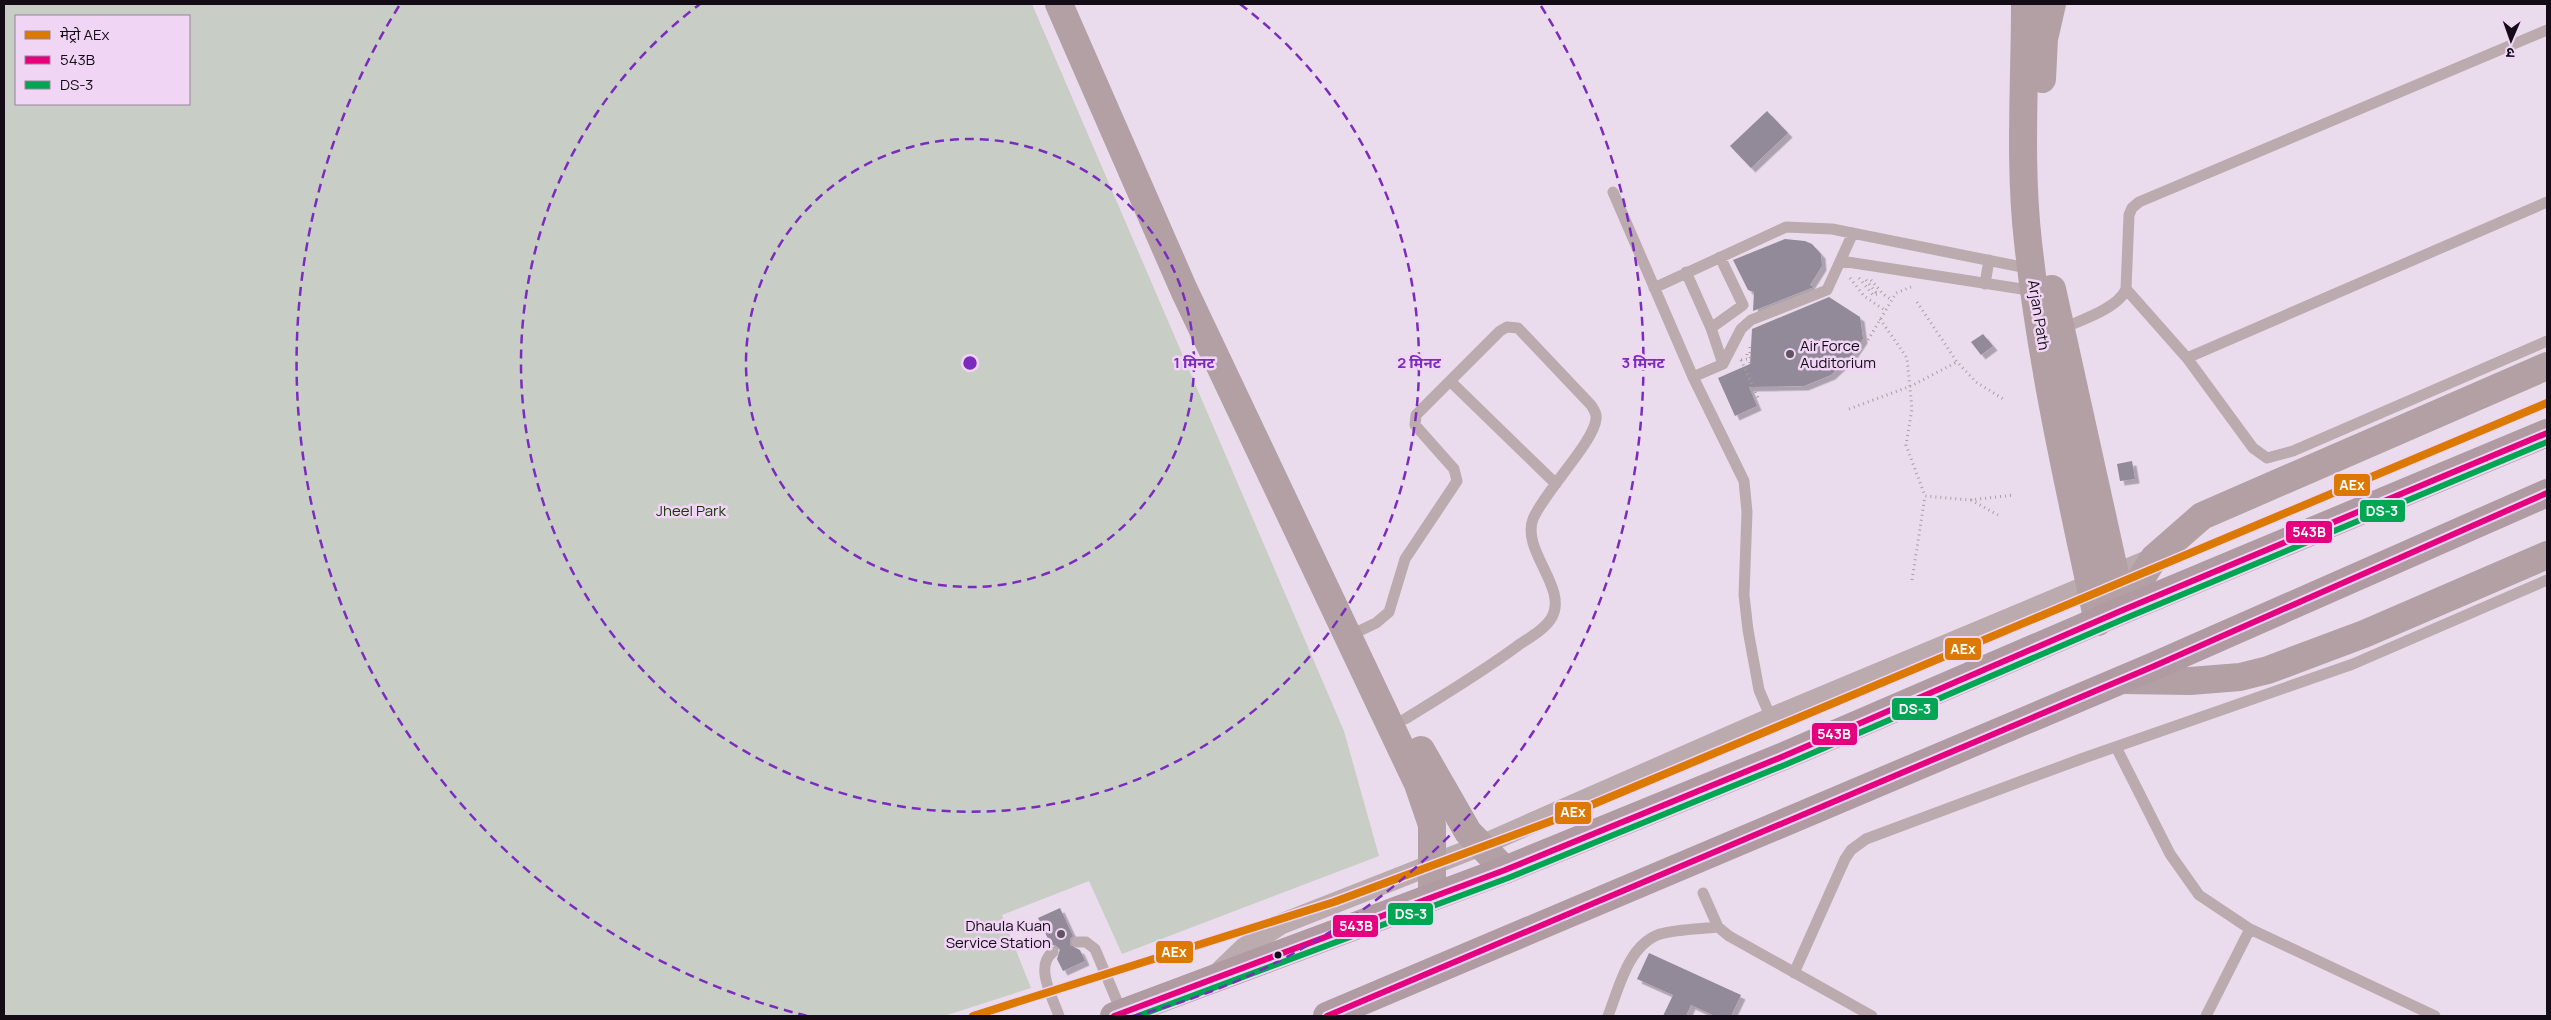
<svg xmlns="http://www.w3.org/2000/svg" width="2551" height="1020" viewBox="0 0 2551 1020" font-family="Manrope,'Noto Sans Devanagari',sans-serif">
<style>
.green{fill:#c8cdc5;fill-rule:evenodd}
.building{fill:#928a98;filter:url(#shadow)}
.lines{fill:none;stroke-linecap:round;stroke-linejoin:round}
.path{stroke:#aa9da3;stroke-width:3;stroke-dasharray:1 4;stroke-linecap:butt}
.lane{stroke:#bbabae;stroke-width:11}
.street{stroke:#bbabae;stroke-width:21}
.secondary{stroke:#b2a0a4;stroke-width:28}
.highway{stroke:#b09ba2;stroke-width:28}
.bus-1-casing{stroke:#f0d5f4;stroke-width:10}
.bus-2-casing{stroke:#f0d5f4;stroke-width:10}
.bus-1{stroke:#e5007d;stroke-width:6}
.bus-2{stroke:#00a651;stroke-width:6}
.metro-1-casing{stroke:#f0d5f4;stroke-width:11}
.metro-1{stroke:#dc7903;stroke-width:8}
.ring{fill:none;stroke:#7b2cbf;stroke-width:2.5;stroke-dasharray:9 6}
.poi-dot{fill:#5f5461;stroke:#f0d5f4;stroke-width:2}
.bus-dot{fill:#130b15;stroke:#f0d5f4;stroke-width:2}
.labels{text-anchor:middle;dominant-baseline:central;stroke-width:5;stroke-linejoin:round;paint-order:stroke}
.street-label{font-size:15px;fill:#130b15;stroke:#f0d5f4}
.poi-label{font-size:15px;fill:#130b15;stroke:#f0d5f4;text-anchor:start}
.park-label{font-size:15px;fill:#123902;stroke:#f0d5f4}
.centre{fill:#7b2cbf;stroke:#f0d5f4;stroke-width:2.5}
.ring-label{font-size:15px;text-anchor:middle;font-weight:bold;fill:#7b2cbf;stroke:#f0d5f4;stroke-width:5;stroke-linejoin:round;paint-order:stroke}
.line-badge{stroke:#f0d5f4;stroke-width:2}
.badge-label{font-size:14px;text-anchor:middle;font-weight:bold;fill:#fff}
</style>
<defs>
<filter id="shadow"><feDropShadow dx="4.5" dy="4.5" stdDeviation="0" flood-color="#0004"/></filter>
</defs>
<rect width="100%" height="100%" fill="#ebdced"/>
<path class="green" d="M4,4H1032L1344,731L1379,856L1122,954L1089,881L1002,915L1031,988L944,1016H4ZM16,16H189V104H16Z"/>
<path class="building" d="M1767,111L1788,133L1751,168L1730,146Z
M1785,239L1805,241L1812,244L1821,254L1822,266L1810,285L1814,287L1753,311L1754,292L1748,290L1733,260Z
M1829,297L1860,317L1863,339L1853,354L1831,375L1804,386L1749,387L1757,406L1735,416L1718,378L1750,364L1752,329Z
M1983,334L1993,346L1981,355L1971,342Z
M2132,461L2135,479L2120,481L2117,464Z
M1060,908L1073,936L1070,939V945L1080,950L1085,961L1063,971L1057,959L1060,949L1055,945H1051L1038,918Z
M1649,953L1741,995L1731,1016H1715L1691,1005L1686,1016H1663L1673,995L1637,979Z"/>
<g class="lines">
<path class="path" d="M1850,278L1864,296L1886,311
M1859,278L1873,295L1877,294
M1866,280L1877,294
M1871,280L1883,294L1892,300
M1917,302L1957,362L1976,382L2005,400
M1880,319L1907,358L1912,409L1906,445L1925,496L1970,500L2014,495
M1868,340L1896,293L1911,287
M1741,360L1759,400
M1741,360L1747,359V350
M1750,363V345
M1849,409L1911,386L1957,362
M1971,500L1998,515
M1912,580L1925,496"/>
<path class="lane" d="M1613,192L1693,377L1744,481L1747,512L1744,595L1748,630L1759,690L1771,718
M1841,261L2035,291
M1686,272L1711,328L1723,364
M1985,284L1989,260
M1654,288L1786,227L1832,229L2032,269
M2126,289L2187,358L2253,448L2267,458L2293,451L2547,341
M1711,328L1743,305L1720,257
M2061,329C2079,321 2119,308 2126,289L2129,215L2132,208L2139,202L2547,30
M2187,358L2547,202
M1693,377L1723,364L1741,329L1751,320L1827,290L1853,233
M1450,381L1556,484
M1357,632L1376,623L1389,612L1405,559L1457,481L1454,469L1415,425L1416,415L1500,331L1507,327L1518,328L1591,405C1594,410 1597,414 1596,419C1594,442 1544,492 1533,519C1521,550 1568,588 1552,617C1546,628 1531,637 1520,644C1484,671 1444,695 1405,719
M2116,747L2170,854L2199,895L2250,929L2435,1016
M1703,893L1718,927L1729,936L1872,1016
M1077,942H1086L1095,949L1122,1013
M1053,952C1034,966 1053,998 1059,1016
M1794,973L1845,859L1851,850L1866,839L2081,759L2353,664L2547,580
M1608,1016C1619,988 1628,945 1660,934C1678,929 1699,929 1718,927
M2206,1016L2250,929"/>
<path class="street" d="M1216,975L1244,948L1281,924L1482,845L1771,718L2154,558"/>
<path class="secondary" d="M1059,4L1184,290L1418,784L1432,825V897
M2025,4C2025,83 2019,164 2028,242C2042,370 2071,496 2098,622
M2042,79L2044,39L2052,4
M2052,289L2123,610
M2130,607L2140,580L2154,558L2202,516L2547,366
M2122,680L2190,681L2240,677L2268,670L2364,634L2547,555
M1421,750L1468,832L1505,870"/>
<path class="highway" d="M1114,1016L1505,870L1784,756L2123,610L2547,433
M1327,1016L2152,667L2547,493"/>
<defs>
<path id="bus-1" d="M1114,1016L1505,870L1784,756L2123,610L2547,433
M1327,1016L2152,667L2547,493"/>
<path id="bus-2" d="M1138,1016L1508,878L1787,764L2126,618L2547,442"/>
</defs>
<use href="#bus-1" class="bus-1-casing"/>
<use href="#bus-2" class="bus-2-casing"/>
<use href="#bus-1" class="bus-1"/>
<use href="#bus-2" class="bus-2"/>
<defs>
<path id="metro-1" d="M973,1016L1334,902L1565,816L2547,403"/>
</defs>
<use href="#metro-1" class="metro-1-casing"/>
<use href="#metro-1" class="metro-1"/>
</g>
<g class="ring">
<circle cx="970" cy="363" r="224"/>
<path d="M1240 4A449 449 0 1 1 700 4"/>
<path d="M807 1016A673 673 0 0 1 399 6M1541 6A673 673 0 0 1 1133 1016"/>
</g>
<g class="poi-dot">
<circle cx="1790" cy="354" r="5"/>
<circle cx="1061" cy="934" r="5"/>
</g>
<circle class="bus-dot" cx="1278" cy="955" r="4.5"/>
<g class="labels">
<g class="street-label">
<text transform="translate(2039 315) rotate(81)">Arjan Path</text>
</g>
<g class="poi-label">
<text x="1800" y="345">Air Force<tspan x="1800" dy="17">Auditorium</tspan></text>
<text x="1051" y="925" text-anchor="end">Dhaula Kuan<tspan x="1051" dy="17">Service Station</tspan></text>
</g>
<g class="park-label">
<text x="691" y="510">Jheel Park</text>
</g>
</g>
<circle cx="970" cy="363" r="8" class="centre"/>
<g class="ring-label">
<text x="1194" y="368">1 मिनट</text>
<text x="1419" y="368">2 मिनट</text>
<text x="1643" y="368">3 मिनट</text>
</g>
<g class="line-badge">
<rect x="2333" y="473" width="38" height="24" rx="5" fill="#dc7903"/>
<rect x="2359" y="499" width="47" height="24" rx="5" fill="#00a651"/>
<rect x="2285" y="520" width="48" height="24" rx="5" fill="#e5007d"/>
<rect x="1944" y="637" width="38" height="24" rx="5" fill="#dc7903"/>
<rect x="1891" y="697" width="48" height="24" rx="5" fill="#00a651"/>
<rect x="1811" y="722" width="47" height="24" rx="5" fill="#e5007d"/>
<rect x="1554" y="801" width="38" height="24" rx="5" fill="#dc7903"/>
<rect x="1387" y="902" width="47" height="24" rx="5" fill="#00a651"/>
<rect x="1332" y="914" width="47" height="24" rx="5" fill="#e5007d"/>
<rect x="1155" y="940" width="39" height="24" rx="5" fill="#dc7903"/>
</g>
<g class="badge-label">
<text x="2352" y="490">AEx</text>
<text x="2382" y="516">DS-3</text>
<text x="2309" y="537">543B</text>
<text x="1963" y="654">AEx</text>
<text x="1915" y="714">DS-3</text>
<text x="1834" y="739">543B</text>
<text x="1573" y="817">AEx</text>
<text x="1411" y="919">DS-3</text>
<text x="1356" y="931">543B</text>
<text x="1174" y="957">AEx</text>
</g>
<rect width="2551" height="1020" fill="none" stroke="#130b15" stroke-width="10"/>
<rect x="15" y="15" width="175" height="90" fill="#f0d5f4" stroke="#98849b"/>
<rect x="25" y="31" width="25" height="8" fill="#dc7903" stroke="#98849b"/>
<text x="60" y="40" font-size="15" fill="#130b15">मेट्रो AEx</text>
<rect x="25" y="56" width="25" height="8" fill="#e5007d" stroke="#98849b"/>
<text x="60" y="65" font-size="15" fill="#130b15">543B</text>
<rect x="25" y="81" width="25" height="8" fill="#00a651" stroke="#98849b"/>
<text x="60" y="90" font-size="15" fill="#130b15">DS-3</text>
<g transform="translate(2511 40) rotate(182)" stroke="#f0d5f4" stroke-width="4" paint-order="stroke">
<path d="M0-4L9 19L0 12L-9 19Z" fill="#130b15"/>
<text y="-8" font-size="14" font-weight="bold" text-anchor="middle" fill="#130b15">उ</text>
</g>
</svg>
